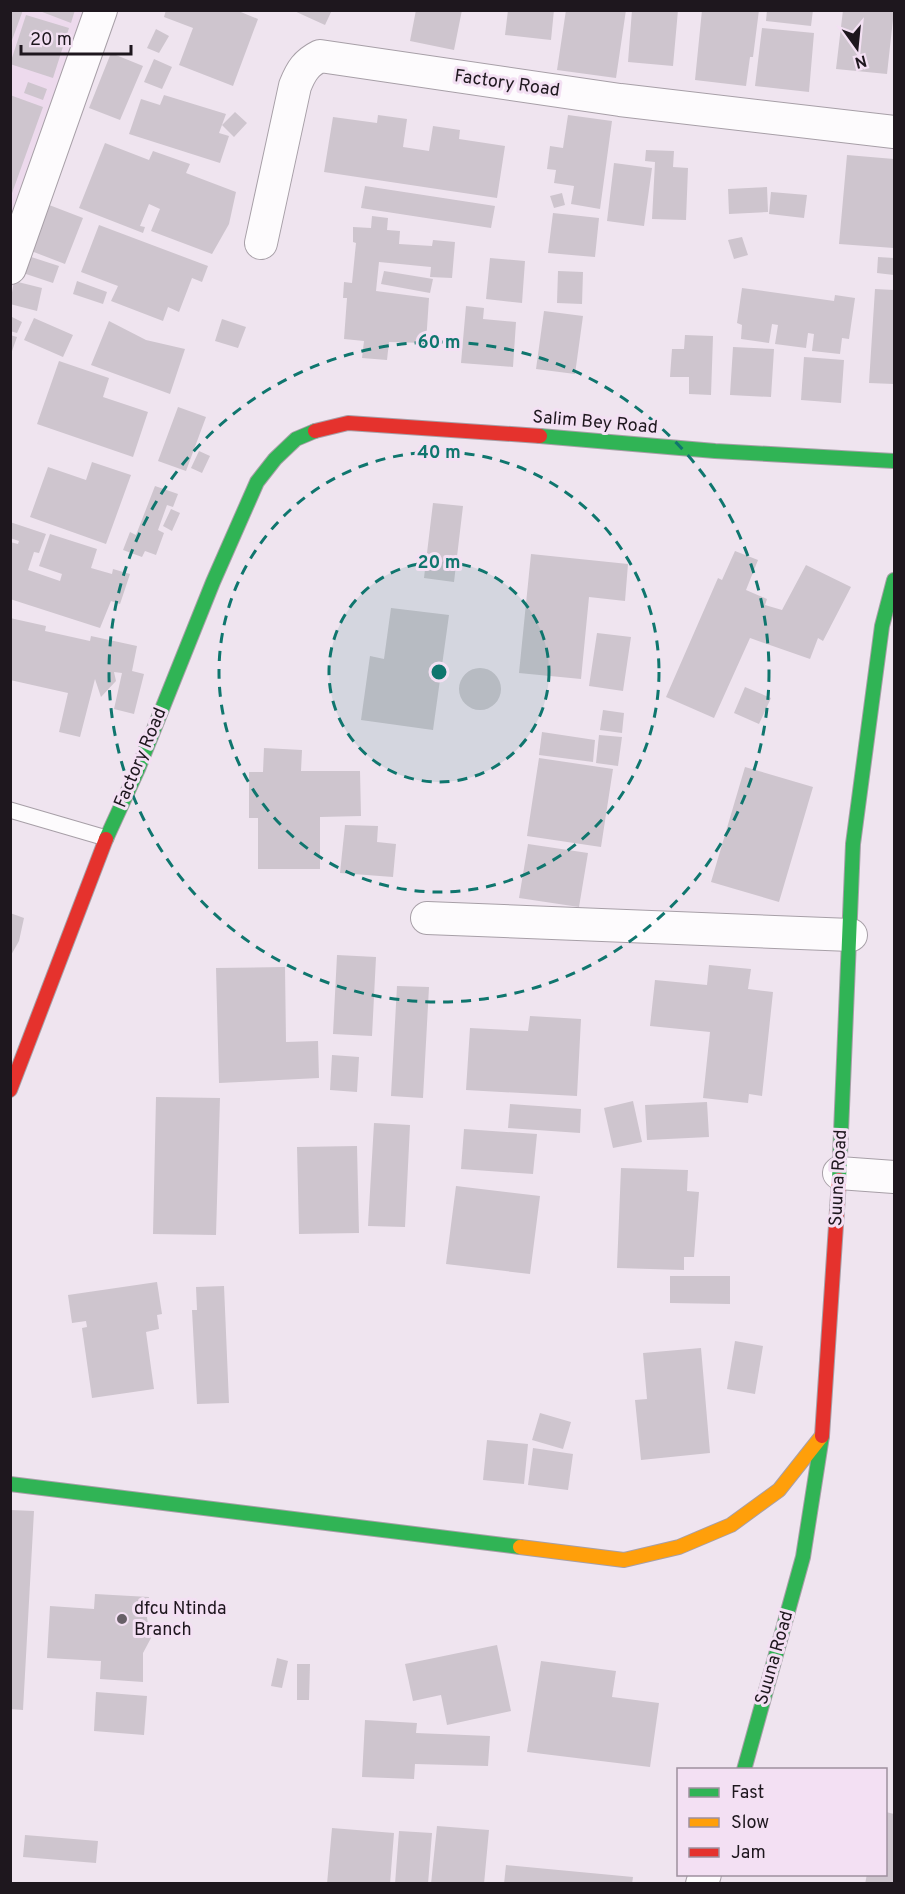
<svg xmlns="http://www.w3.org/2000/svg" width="905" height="1894" viewBox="0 0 905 1894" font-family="Overpass,sans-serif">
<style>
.built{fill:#eddaed}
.building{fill:#cec5ce}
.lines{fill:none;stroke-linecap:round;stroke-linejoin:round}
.lane-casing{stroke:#a79fa7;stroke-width:17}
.street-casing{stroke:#a79fa7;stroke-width:34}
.fast-casing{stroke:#a79fa7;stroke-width:16}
.slow-casing{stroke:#a79fa7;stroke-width:16}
.jam-casing{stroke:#a79fa7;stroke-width:16}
.lane{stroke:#fdfbfd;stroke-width:15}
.street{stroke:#fdfbfd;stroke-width:32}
.fast{stroke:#30b455;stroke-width:14}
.slow{stroke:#ff9f0a;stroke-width:14}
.jam{stroke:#e5322d;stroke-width:14}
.ring{fill:none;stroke:#0f766e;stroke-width:3;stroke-dasharray:10 8}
.poi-dot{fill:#675f67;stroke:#f3e0f3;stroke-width:2}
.labels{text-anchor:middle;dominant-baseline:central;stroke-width:6;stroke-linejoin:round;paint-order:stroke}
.street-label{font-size:18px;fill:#1e171e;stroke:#f3e0f3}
.poi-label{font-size:18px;fill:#1e171e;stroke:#f3e0f3;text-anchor:start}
.centre{fill:#0f766e;stroke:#f3e0f3;stroke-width:3}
.ring-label{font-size:18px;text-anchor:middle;font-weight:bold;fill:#0f766e;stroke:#f3e0f3;stroke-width:6;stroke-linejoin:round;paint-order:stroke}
</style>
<rect width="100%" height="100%" fill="#efe4ef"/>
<path class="built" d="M11,11H92L11,247Z"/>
<path class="building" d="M10,10H23L11,43H10Z
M37,10H75L71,23Z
M166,10H236L258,19L233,86L179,65L193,28L164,17Z
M292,10H332L325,25Z
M416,10H462L454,50L410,41Z
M508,10H554L551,40L505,35Z
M566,10H626L616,78L557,70Z
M632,10H678L673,66L628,62Z
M702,10H759L753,57H750L746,86L695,80Z
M767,10H813L811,26L766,21Z
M843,10H894L887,74L836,69Z
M26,15L69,28L53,78L10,64Z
M762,28L814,33L809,92L755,86Z
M156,29L169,36L159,53L147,48Z
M111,53L143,66L120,120L89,108Z
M154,59L172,67L162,89L144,82Z
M28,82L47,89L43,100L24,93Z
M10,95L43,107L11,196H10Z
M164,95L226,114L219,133L229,136L220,163L129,134L141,99L160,105Z
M235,112L247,123L234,137L222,125Z
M378,115L407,119L403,147L429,151L433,126L460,130L459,139L505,146L497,198L324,172L333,117L377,123Z
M568,115L612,121L600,209L571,204L574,186L554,183L556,170L547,169L550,146L563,148Z
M105,143L149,160L153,151L190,164L186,173L236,192L229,224L212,254L151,231L160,209L149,204L140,226L145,227L143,233L79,208Z
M646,150L674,151L673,167L688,168L686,220L652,219L655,162L645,161Z
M847,155L894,159V248L839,244Z
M614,163L652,168L644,226L607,221Z
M365,186L495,206L491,228L361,208Z
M767,187L768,212L729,214L728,189Z
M771,192L807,195L804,218L769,214Z
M562,193L565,205L554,208L550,196Z
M44,203L83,218L65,264L26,249Z
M553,213L599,218L595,257L548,253Z
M372,216L388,218L387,230L400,231L399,244L432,246L433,240L455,242L452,278L430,277L431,267L379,262L376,291L429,298L426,343L389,342L387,360L362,358L364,341L344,339L347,298H343L344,282L352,283L356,243L353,242V227L371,228Z
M99,225L208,266L202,282L192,278L179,312L168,307L163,321L111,301L118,286L81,272Z
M742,237L748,255L734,259L728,240Z
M25,255L59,266L53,283L20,272Z
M878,257L894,258V275L877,273Z
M490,258L525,261L522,303L486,299Z
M384,271L433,279L430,293L381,284Z
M558,271L583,272L582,304L557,303Z
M14,281L42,288L37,311L10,304Z
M77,281L107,292L103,304L73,294Z
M742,288L834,301L835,295L855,298L849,339L842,338L840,354L812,351L814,334L808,333L806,348L775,344L778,325L772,324L769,343L741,339L742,325L737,323Z
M875,289L894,290V384L869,383Z
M466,306L484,308L483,319L516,322L513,367L461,363Z
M544,311L583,316L575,374L536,369Z
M10,316L22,322L17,333L10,331Z
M34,318L73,335L63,357L24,340Z
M222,319L246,327L238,348L215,341Z
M109,321L146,340L185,349L170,394L91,365Z
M10,335L17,337L11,354H10Z
M685,335L713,336L711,395L689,394V377H670L672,349H684Z
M733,347L774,349L771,397L730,395Z
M804,357L844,360L841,403L801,400Z
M59,361L109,378L103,397L148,412L133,457L37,424Z
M178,407L206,417L186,471L158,461Z
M199,451L210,456L202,473L191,468Z
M92,462L131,475L106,544L30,517L48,467L86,480Z
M155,486L178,494L173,507L167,505L158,530L164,533L156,555L145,551L142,557L123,550L130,532L136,535Z
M433,503L463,506L454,582L424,578Z
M171,509L180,513L172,531L163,526Z
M10,522L46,534L39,553L34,552L28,570L60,581L62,574L39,566L50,534L97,549L91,568L112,574L113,569L130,574L120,604L111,601L100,628L10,599V542L18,544L19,541L10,538Z
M735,551L758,560L746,590L767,599L765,605L782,610L806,565L851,587L823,641L818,638L810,659L750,638L714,718L666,697L718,578L722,580Z
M531,554L628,564L625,601L589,597L581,679L519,673Z
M391,608L449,615L433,730L361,720L370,656L384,659Z
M10,618L46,626L45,631L90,641L91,636L137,646L132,671L144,674L134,714L114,709L122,673L114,672L116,681L101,697L95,679L80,737L59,732L68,693L10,680Z
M597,633L631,637L623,691L589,686Z
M459 689a21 21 0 1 1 42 0a21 21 0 1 1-42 0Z
M745,687L771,698L759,724L734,713Z
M603,710L624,713L622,733L600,730Z
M542,732L595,740L593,762L539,755Z
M599,735L622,737L618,766L596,763Z
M264,748L302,750L301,771H360L361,816L320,817V869H258V818H249V772H263Z
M539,758L613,769L601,847L527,836Z
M745,767L813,787L779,902L711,882Z
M345,825L378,826L377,842L396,844L393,877L340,873Z
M528,844L588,853L579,907L519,898Z
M10,913L24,918L19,941L10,957Z
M337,955L376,957L372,1036L333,1034Z
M709,965L751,969L748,989L773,992L762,1096L749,1094L748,1103L703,1098L710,1032L650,1026L655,980L707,985Z
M285,967L286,1042L318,1041L319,1078L219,1083L216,968Z
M397,986L429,987L423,1098L391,1096Z
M530,1016L581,1019L577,1096L466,1090L470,1028L528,1031Z
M332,1055L359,1057L357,1092L330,1090Z
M156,1097L220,1098L216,1235L153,1234Z
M633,1101L642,1142L613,1148L604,1108Z
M707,1102L709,1137L647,1140L645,1105Z
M510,1104L581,1109L580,1133L508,1128Z
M374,1123L410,1125L405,1227L368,1226Z
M464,1129L537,1134L533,1174L461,1169Z
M357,1146L359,1233L299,1234L297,1147Z
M621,1168L688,1170L687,1191L699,1192L694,1257H684V1270L617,1268Z
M456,1186L540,1196L530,1274L446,1264Z
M670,1276H730V1304L670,1303Z
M157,1282L162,1314L157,1315L159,1329L146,1332L154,1389L92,1398L82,1328L87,1327L86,1321L72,1323L68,1295Z
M224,1286L229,1403L197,1404L192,1310H197L196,1287Z
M735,1341L763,1346L755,1394L727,1389Z
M701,1348L710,1453L641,1460L635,1400L647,1399L643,1353Z
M540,1413L571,1422L563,1449L532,1440Z
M487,1440L528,1444L524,1484L483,1480Z
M533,1448L573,1454L568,1490L528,1485Z
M10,1510L34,1511L23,1710L10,1709Z
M95,1594L149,1597L147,1618L151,1638L143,1653V1682L100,1679L101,1661L47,1658L50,1606L94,1609Z
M497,1645L511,1711L447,1725L441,1695L413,1701L405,1664Z
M277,1658L288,1661L282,1688L271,1686Z
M541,1661L616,1671L612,1697L659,1703L650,1767L527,1752Z
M297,1664H310L309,1700H297Z
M96,1692L147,1696L144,1735L94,1731Z
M365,1720L417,1723L416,1733L490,1736L488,1766L415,1764L414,1779L362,1777Z
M886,1812L894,1814V1884H865L867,1874H886Z
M437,1826L489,1830L484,1884H431Z
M332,1828L394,1833L390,1884H327Z
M399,1831L432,1833L428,1884H395Z
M25,1835L98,1841L96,1863L23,1857Z
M506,1865L633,1877L632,1884H504Z"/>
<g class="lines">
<defs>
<path id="lane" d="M10,810L106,838"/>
<path id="street" d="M261,243L295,86C301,71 306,63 320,56L620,100L894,132
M10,268L101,10
M427,918L851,935
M839,1173L894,1177
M702,1884L705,1874"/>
<path id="fast" d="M540,436L715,451L894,461
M106,839L138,769L213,582L257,482L275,459L296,439L315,431
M839,1180L853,844L882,626L894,580
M10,1484L520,1547
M744,1770L803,1557L822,1436"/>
<path id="slow" d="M520,1547L624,1560L679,1547L731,1525L779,1490L821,1437"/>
<path id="jam" d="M315,431L348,423L540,436
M10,1090L106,839
M822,1436L839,1180"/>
</defs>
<use href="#lane" class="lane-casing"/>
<use href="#street" class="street-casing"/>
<use href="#fast" class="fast-casing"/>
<use href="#slow" class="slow-casing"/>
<use href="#jam" class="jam-casing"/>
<use href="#lane" class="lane"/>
<use href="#street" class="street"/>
<use href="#fast" class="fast"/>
<use href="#slow" class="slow"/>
<use href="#jam" class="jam"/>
</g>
<circle cx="439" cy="672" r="110" fill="#0f766e" fill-opacity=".12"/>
<g class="ring">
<circle cx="439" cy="672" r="110"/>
<circle cx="439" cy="672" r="220"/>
<circle cx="439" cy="672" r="330"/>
</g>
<circle class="poi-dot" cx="122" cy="1619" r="6"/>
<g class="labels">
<g class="street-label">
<text transform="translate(507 84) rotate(8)">Factory Road</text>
<text transform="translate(595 423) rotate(5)">Salim Bey Road</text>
<text transform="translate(141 758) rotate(-67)">Factory Road</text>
<text transform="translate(839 1178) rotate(-87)">Suuna Road</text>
<text transform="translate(775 1658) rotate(-74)">Suuna Road</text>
</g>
<g class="poi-label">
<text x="134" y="1609">dfcu Ntinda<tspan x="134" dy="21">Branch</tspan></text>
</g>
</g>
<circle cx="439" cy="672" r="9" class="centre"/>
<g class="ring-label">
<text x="439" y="348">60 m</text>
<text x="439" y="458">40 m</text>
<text x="439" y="568">20 m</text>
</g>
<rect width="905" height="1894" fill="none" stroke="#1e171e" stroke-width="24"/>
<rect x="677" y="1768" width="210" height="108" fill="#f3e0f3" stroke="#9e909e" stroke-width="1.5"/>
<rect x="689" y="1788" width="30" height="9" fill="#30b455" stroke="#9e909e" stroke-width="1.5"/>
<text x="731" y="1798" font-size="18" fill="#1e171e">Fast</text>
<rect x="689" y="1818" width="30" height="9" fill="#ff9f0a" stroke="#9e909e" stroke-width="1.5"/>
<text x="731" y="1828" font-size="18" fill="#1e171e">Slow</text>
<rect x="689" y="1848" width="30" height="9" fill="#e5322d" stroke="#9e909e" stroke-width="1.5"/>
<text x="731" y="1858" font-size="18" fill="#1e171e">Jam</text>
<g transform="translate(857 48) rotate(165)" stroke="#f3e0f3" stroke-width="4.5" paint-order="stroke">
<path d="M0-4.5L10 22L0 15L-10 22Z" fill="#1e171e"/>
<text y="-9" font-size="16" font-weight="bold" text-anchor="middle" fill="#1e171e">N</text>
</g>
<path d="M21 45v9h110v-9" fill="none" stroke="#1e171e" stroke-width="3"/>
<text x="30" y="45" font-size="18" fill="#1e171e" stroke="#f3e0f3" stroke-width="4.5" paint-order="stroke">20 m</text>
</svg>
